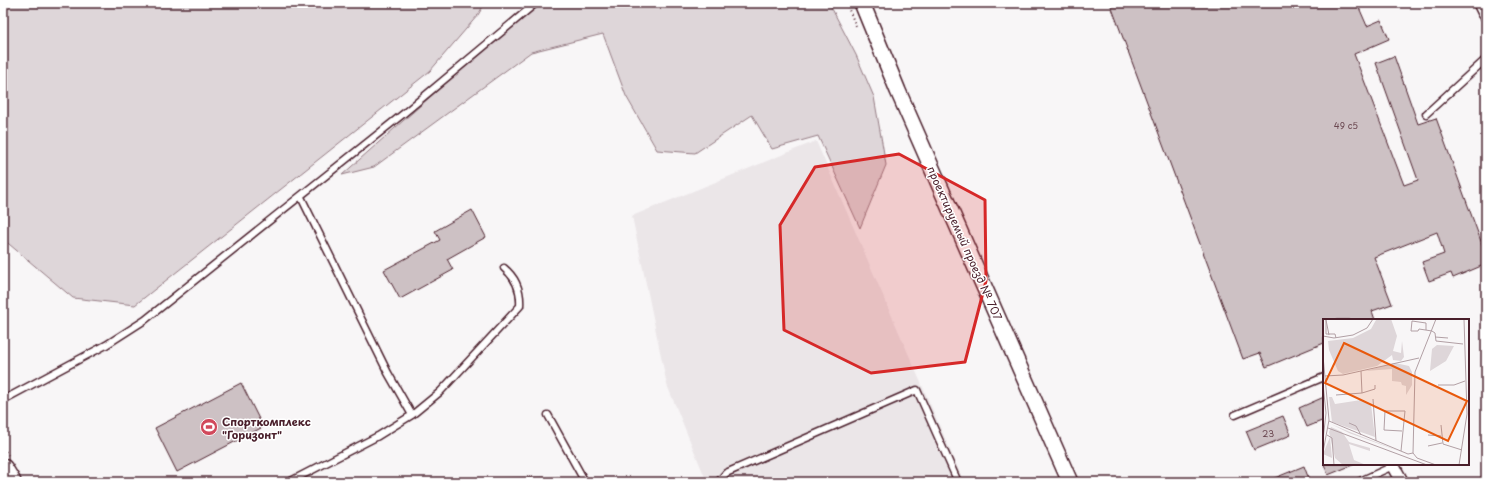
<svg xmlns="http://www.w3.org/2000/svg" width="1489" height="485" viewBox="0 0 1489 485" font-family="'Playpen Sans',sans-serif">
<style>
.built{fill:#ebe6e8}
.green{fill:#ded6d9;stroke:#947a82}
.building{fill:#cdc1c4;stroke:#4a1f2b}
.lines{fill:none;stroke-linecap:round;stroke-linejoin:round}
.service-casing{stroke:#4a1f2b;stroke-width:9}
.minor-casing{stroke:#4a1f2b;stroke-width:15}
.tertiary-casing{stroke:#4a1f2b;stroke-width:18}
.primary-casing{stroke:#4a1f2b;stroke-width:22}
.path{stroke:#4a1f2b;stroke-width:2;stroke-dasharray:1 3;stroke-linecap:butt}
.service{stroke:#fff;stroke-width:6}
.minor{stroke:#fff;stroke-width:12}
.tertiary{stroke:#fff;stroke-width:15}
.primary{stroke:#fff;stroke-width:19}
.marked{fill:#d62828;fill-opacity:0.2;stroke:#d62828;stroke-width:3;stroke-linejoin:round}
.labels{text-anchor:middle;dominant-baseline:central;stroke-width:3;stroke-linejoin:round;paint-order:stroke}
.number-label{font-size:9px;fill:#6b4851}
.street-label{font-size:11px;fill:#4a1f2b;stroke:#fff}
.poi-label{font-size:11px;font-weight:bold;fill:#4a1f2b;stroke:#fff;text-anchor:start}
.inset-road{fill:none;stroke:#b2a0a5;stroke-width:1}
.view{fill:#e8590c;fill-opacity:0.15;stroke:#e8590c;stroke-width:2}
.inset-edge{fill:none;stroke:#4a1f2b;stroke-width:2}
</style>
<rect width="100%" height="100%" fill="#f8f6f7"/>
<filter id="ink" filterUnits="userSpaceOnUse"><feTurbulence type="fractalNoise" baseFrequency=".025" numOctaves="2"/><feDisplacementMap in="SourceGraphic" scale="8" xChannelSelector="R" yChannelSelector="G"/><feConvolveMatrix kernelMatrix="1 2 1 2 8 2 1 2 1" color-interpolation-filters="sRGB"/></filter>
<g filter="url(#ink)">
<path class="built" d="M816,141L964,482H707L667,385L632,216Z"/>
<path class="green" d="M3,3H485L478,15L430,71L135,305L73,298L3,239Z
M536,3H829L856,55L874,97L886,165L860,228L818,136L772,149L752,115L695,153L657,150L626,96L603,34L531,52L374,167L342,175Z
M557,477L567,482H427L436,478L481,479Z"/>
<path class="building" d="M1110,3H1357L1367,26L1381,20L1389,39L1354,54L1404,185L1418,180L1376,63L1394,56L1418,124L1436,118L1486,255V264L1453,278L1451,273L1429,281L1422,262L1444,254L1437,232L1374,257L1392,304L1372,311L1375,320H1324V343L1266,367L1260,353L1243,359Z
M472,210L486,237L447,259L453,270L400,299L384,270L440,240L435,231Z
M241,383L263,427L177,472L155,428Z
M1324,397V420L1307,427L1299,408Z
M1283,416L1291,435L1254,450L1246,431Z
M1324,464H1355L1328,475Z
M1304,466L1310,482H1265Z"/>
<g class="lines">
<defs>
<path id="service" d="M1426,114L1486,59
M3,400L106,345L145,320L403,114L536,3
M412,415L440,392L520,306C521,291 516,278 504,268
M548,415L585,482
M1235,415L1324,377
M289,482L378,436L412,415L388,373L301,197
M721,482L720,480L726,473L917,390L958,482
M1358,482L1393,466"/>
<path id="minor" d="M1392,464L1402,482"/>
<path id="tertiary" d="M862,3L898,91L1070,482
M1481,3L1486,13"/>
<path id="primary" d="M3,469L11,482"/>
</defs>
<use href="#service" class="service-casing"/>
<use href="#minor" class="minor-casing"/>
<use href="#tertiary" class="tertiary-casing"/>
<use href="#primary" class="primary-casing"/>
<path class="path" d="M846,3L856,26
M3,448L8,455"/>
<use href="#service" class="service"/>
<use href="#minor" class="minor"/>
<use href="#tertiary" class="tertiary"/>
<use href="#primary" class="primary"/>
</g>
</g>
<path class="marked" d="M899,154L985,200L986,281L965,362L871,373L784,330L780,225L815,167Z"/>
<defs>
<symbol id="stadium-disc" viewBox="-11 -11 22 22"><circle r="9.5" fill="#d1495b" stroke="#fff"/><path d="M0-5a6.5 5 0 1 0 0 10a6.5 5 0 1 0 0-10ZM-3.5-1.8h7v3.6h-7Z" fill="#fff"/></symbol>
</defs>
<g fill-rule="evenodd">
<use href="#stadium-disc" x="199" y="417" width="20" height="20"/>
</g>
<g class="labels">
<g class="number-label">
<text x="1346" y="125">49 с5</text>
<text x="1268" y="433">23</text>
</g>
<g class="street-label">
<text transform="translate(965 243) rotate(66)">проектируемый проезд № 707</text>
</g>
<g class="poi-label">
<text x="222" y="421">Спорткомплекс<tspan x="222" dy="13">"Горизонт"</tspan></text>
</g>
</g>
<g transform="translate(1323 319)">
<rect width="146" height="146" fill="#f8f6f7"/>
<path d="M68,0L74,17L70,32L78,34L79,22L81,38L78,42L70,41L69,36L54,47L20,55L15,52L6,31L5,22L30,19L48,10L53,1ZM114,26L131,27L123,42L107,52L109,30ZM72,44L86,47L89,53V66L83,76V67L79,66L78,63L69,62V50L42,52ZM6,78H9L12,85L38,81L48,85L52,118L9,103ZM8,105L27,113L84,135L26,114ZM8,108L19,113L26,123L47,129V132L26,125L31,141L43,146H20L12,139L6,113ZM7,118L9,139L0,135Z" fill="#ded6d9"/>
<path class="inset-road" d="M3,0V15H12L13,19M3,1L6,16M103,11V4L89,2L88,12H95L96,10L109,12L112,14L113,22L140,25M0,17L11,19L30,16L44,9L50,0M112,18L125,19M0,37L6,101L0,133M2,57L20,56L96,39M0,65L3,94L0,121M115,66H131L142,62M39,74L52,70V66M13,76L39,74L38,52M50,80L53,122M6,102L85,135L90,134L94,139L113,146M26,104L33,107L38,116M118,106L120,125L139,131M5,109L104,146M4,116L9,119L11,146M105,116L118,117M105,127L119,124M78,132L82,92H62L61,111L79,112M90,134L92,53L113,0M136,146L144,95L141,0"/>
<path class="view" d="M21,24L144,82L125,122L2,64Z"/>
<rect width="146" height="146" class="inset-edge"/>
</g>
<rect width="1489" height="485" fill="none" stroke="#fff" stroke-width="16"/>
<rect x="8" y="8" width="1473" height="469" fill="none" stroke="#4a1f2b" stroke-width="1.5" filter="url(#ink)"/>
</svg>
